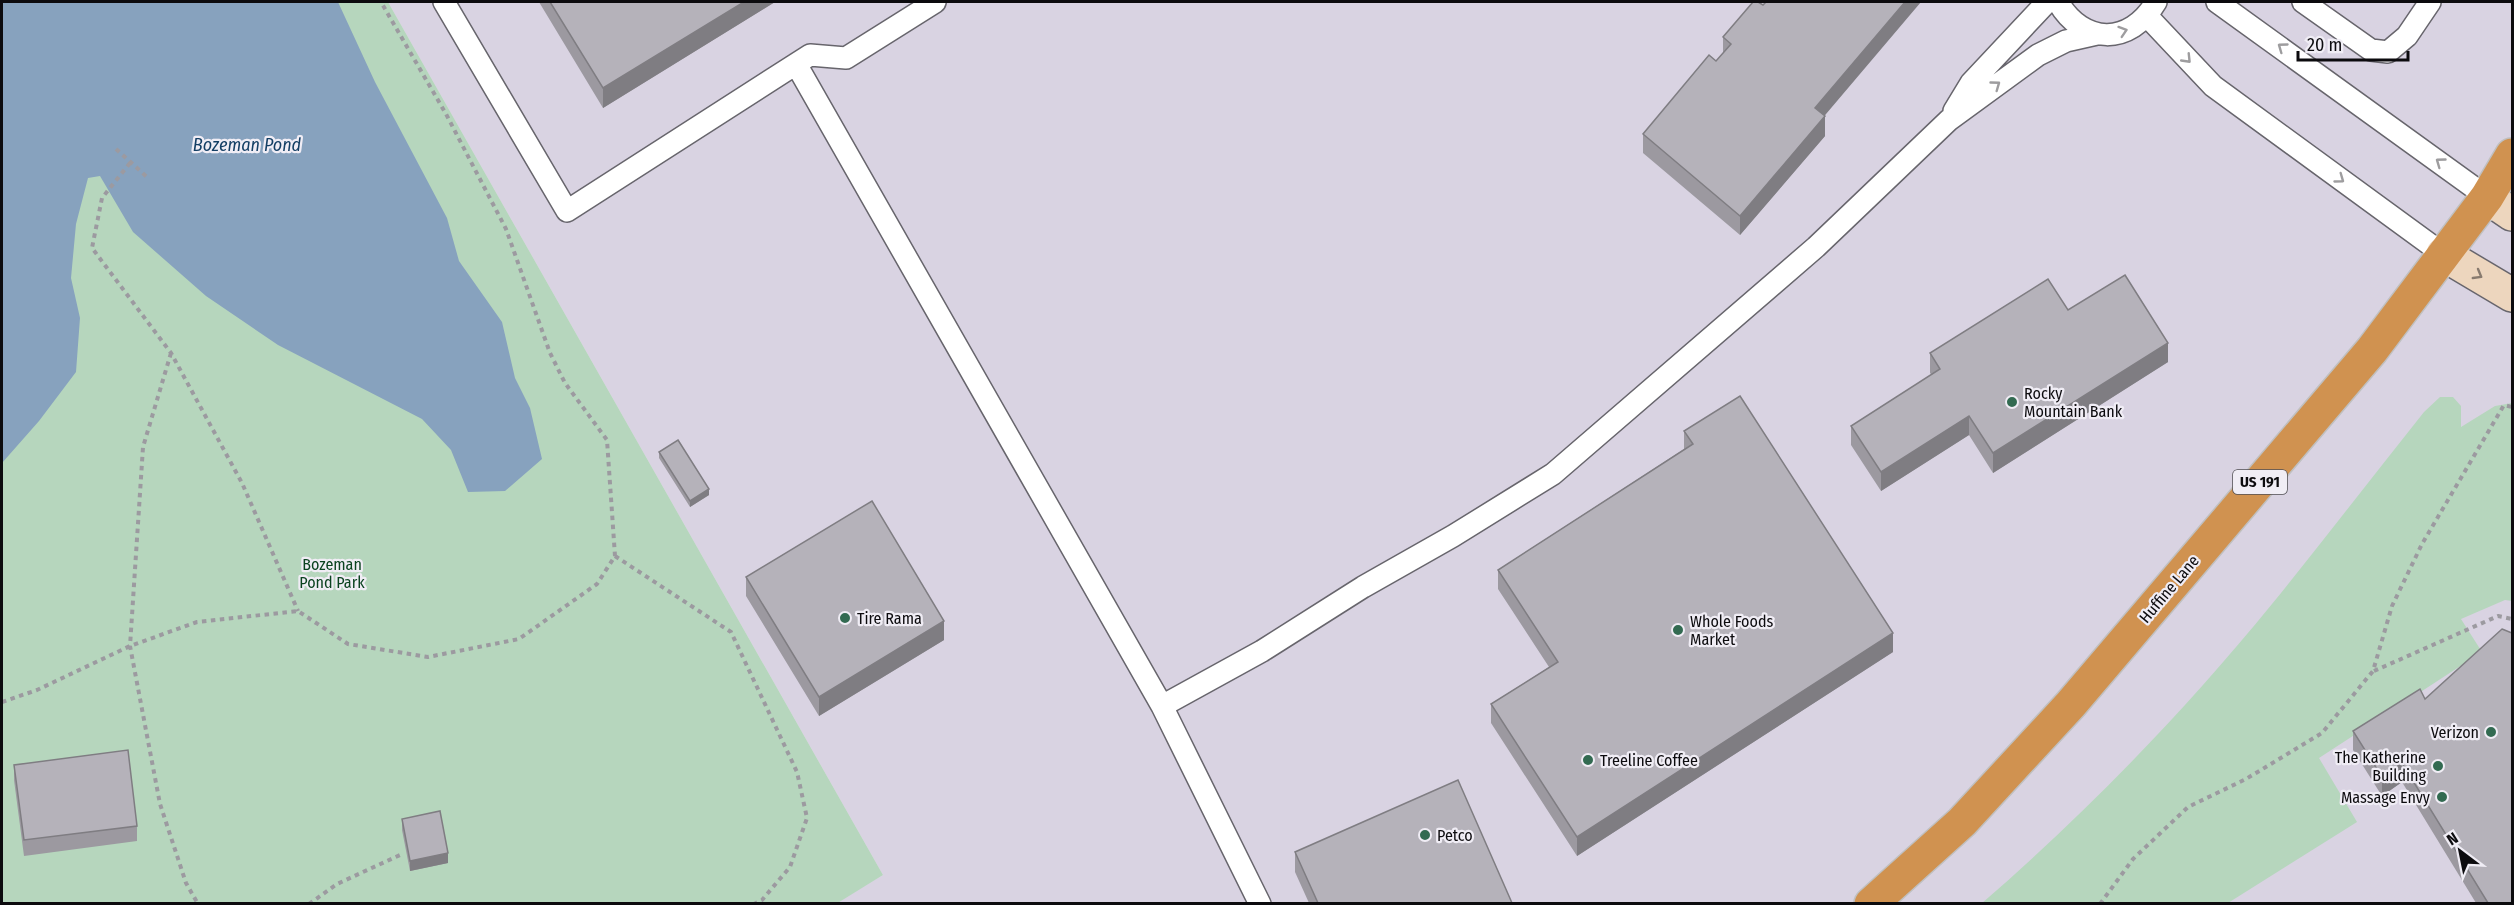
<svg xmlns="http://www.w3.org/2000/svg" width="2514" height="905" viewBox="0 0 2514 905" font-family="'Fira Sans Condensed',sans-serif">
<style>
.built{fill:#d9d3e2}
.green{fill:#b6d6bd}
.water{fill:#87a2be}
.lines{fill:none;stroke-linecap:round;stroke-linejoin:round}
.service-casing{stroke:#67656c;stroke-width:24}
.secondary-casing{stroke:#67656c;stroke-width:36}
.trunk-casing{stroke:#c0c0c0;stroke-width:36}
.path{stroke:#9c9aa0;stroke-width:4;stroke-dasharray:4.5 4.5;stroke-linecap:butt}
.service{stroke:#fff;stroke-width:21}
.secondary{stroke:#edd6be;stroke-width:33}
.trunk{stroke:#d09250;stroke-width:33}
.wall{fill:#9c99a0}
.shaded-wall{fill:#7f7d82}
.building{fill:#b5b2ba;stroke:#7f7d82;stroke-width:1.5}
.oneway{stroke:#9e9d9f}
.oneway2{stroke:#887b6f}
.poi-dot{fill:#326a51;stroke:#f0edf5;stroke-width:2}
.labels{text-anchor:middle;dominant-baseline:central;stroke-width:4.5;stroke-linejoin:round;paint-order:stroke}
.shield{fill:#f0edf5;stroke:#504f53;stroke-width:1.5}
.shield-label{font-size:15px;font-weight:bold;fill:#0c0b0e}
.poi-label{font-size:16px;fill:#0c0b0e;stroke:#f0edf5;text-anchor:start}
.park-label{font-size:16px;fill:#0b4320;stroke:#f0edf5}
.street-label{font-size:16px;fill:#0c0b0e;stroke:#f0edf5}
.water-label{font-size:18px;font-style:italic;fill:#143f65;stroke:#f0edf5}
</style>
<rect width="100%" height="100%" fill="#e3e0e8"/>
<path class="built" d="M388,2H2512V903H836L883,875Z"/>
<path class="green" d="M2,2H388L883,875L836,904H2Z
M2440,397H2453L2461,406V427L2495,406L2512,403V601L2505,600L2461,619L2482,652L2319,758L2357,822L2228,903L1981,904C2085,814 2185,711 2272,604C2323,541 2373,476 2424,412Z"/>
<path class="water" d="M2,2H338L375,82L447,218L459,261L502,322L515,378L530,408L542,459L505,491L468,492L451,450L422,419L278,345L206,296L133,232L100,176L88,178L76,224L71,278L80,318L76,372L39,421L2,463Z"/>
<g class="lines">
<defs>
<path id="service" d="M444,2L567,211L810,55L846,58L935,2
M2058,2C2083,45 2130,46 2156,2
M2217,2L2487,197
M2303,2L2371,50L2388,52L2407,36L2430,2
M2147,16L2213,86L2443,254
M796,64L1162,706L1260,904
M1954,111L1971,83L2047,2
M1162,706L1262,651L1363,587L1453,536L1553,474L1816,247L1949,120L2038,55L2066,41L2097,34"/>
<path id="secondary" d="M2487,197L2512,214
M2443,254L2512,295"/>
<path id="trunk" d="M1871,904L1962,822L2071,704L2372,350L2487,197L2512,155"/>
</defs>
<use href="#service" class="service-casing"/>
<use href="#secondary" class="secondary-casing"/>
<use href="#trunk" class="trunk-casing"/>
<path class="path" d="M116,149L147,177
M130,163L102,198L92,248L171,353L242,483L298,611
M171,353L143,447L130,646L160,804L186,883L198,904
M615,556L731,632L797,772L807,818L790,867L762,900L754,904
M2374,671L2498,616L2512,619
M2,702L37,690L130,646L197,622L298,611L348,644L428,657L519,639L597,584L615,556L607,440L565,383L550,353L506,229L446,114L381,2
M309,904L337,884L400,855
M2100,904L2133,859L2188,807L2246,779L2322,733L2373,671L2392,606L2422,544L2504,405L2512,407"/>
<use href="#service" class="service"/>
<use href="#secondary" class="secondary"/>
<use href="#trunk" class="trunk"/>
</g>
<path class="wall" d="M539,2H775L603,108Z
M1723,37L1825,116V136L1740,235L1643,153V134L1716,61L1723,53Z
M2068,310L2168,362L1993,473L1969,435L1881,491L1851,445V426L1932,375L1930,373V353Z
M1684,431L1893,652L1577,856L1491,723V704L1549,667L1498,589V570L1684,449Z
M659,452L709,495L690,507L659,458Z
M746,577L944,640L819,716L746,596Z
M2425,699L2512,903H2476L2402,782L2382,796L2353,750V731Z
M14,765L137,826V841L24,856L14,780Z
M402,819L448,863L410,871L402,830Z
M1295,852L1512,903H1309L1295,872Z"/>
<path class="shaded-wall" d="M744,2H775L603,108V88Z
M1905,2H1921L1815,127V108Z
M1825,116V136L1740,235V216Z
M2168,343V362L1993,473V453Z
M1969,416V435L1881,491V472Z
M709,489V495L690,507V501Z
M944,621V640L819,716V697Z
M1893,633V652L1577,856V837Z
M2402,763V782L2382,796V777Z
M448,853V863L410,871V861Z"/>
<path class="building" d="M550,2H744L603,88Z
M1753,2H1758L1763,5L1766,2H1905L1815,108L1825,116L1740,216L1643,134L1709,55L1716,61L1731,44L1723,37Z
M2125,275L2168,343L1993,453L1969,416L1881,472L1851,426L1940,369L1930,353L2048,279L2068,310Z
M1740,396L1893,633L1577,837L1491,704L1558,662L1498,570L1693,444L1684,431Z
M678,440L709,489L690,501L659,452Z
M872,501L944,621L819,697L746,577Z
M2502,629L2512,633V903H2488L2402,763L2382,777L2353,731L2420,689L2425,699Z
M128,750L137,826L24,840L14,765Z
M1458,780L1512,903H1318L1295,852Z
M440,811L448,853L410,861L402,819Z"/>
<defs><path id="oneway-chevron" d="M-2-3.5L2.5 0L-2 3.5" fill="none" stroke-width="1.6" stroke-linecap="round" stroke-linejoin="round" transform="scale(1.5)"/></defs>
<g class="oneway">
<use href="#oneway-chevron" transform="translate(2123 31) rotate(-18)"/>
<use href="#oneway-chevron" transform="translate(2282 47) rotate(-144)"/>
<use href="#oneway-chevron" transform="translate(2187 59) rotate(46)"/>
<use href="#oneway-chevron" transform="translate(1996 85) rotate(-36)"/>
<use href="#oneway-chevron" transform="translate(2440 162) rotate(-144)"/>
<use href="#oneway-chevron" transform="translate(2340 179) rotate(36)"/>
</g>
<use class="oneway2" href="#oneway-chevron" transform="translate(2478 275) rotate(30)"/>
<g class="poi-dot">
<circle cx="2012" cy="402" r="6"/>
<circle cx="845" cy="618" r="6"/>
<circle cx="1678" cy="630" r="6"/>
<circle cx="2491" cy="732" r="6"/>
<circle cx="1588" cy="760" r="6"/>
<circle cx="2438" cy="766" r="6"/>
<circle cx="2442" cy="797" r="6"/>
<circle cx="1425" cy="835" r="6"/>
</g>
<g class="labels">
<rect class="shield" x="2233" y="470" width="54" height="24" rx="4.5"/>
<g class="shield-label">
<text x="2260" y="482">US 191</text>
</g>
<g class="poi-label">
<text x="2024" y="393">Rocky<tspan x="2024" dy="18">Mountain Bank</tspan></text>
<text x="857" y="618">Tire Rama</text>
<text x="1690" y="621">Whole Foods<tspan x="1690" dy="18">Market</tspan></text>
<text x="2479" y="732" text-anchor="end">Verizon</text>
<text x="2426" y="757" text-anchor="end">The Katherine<tspan x="2426" dy="18">Building</tspan></text>
<text x="1600" y="760">Treeline Coffee</text>
<text x="2430" y="797" text-anchor="end">Massage Envy</text>
<text x="1437" y="835">Petco</text>
</g>
<g class="park-label">
<text x="332" y="564">Bozeman<tspan x="332" dy="18">Pond Park</tspan></text>
</g>
<g class="street-label">
<text transform="translate(2169 589) rotate(-50)">Huffine Lane</text>
</g>
<g class="water-label">
<text x="247" y="145">Bozeman Pond</text>
</g>
</g>
<rect width="2514" height="905" fill="none" stroke="#0c0b0e" stroke-width="6"/>
<g transform="translate(2460 851) rotate(328)" stroke="#f0edf5" stroke-width="4.5" paint-order="stroke">
<path d="M0-4.5L10 22L0 15L-10 22Z" fill="#0c0b0e"/>
<text y="-9" font-size="16" font-weight="bold" text-anchor="middle" fill="#0c0b0e">N</text>
</g>
<path d="M2298 51v9h110v-9" fill="none" stroke="#0c0b0e" stroke-width="3"/>
<text x="2307" y="51" font-size="18" fill="#0c0b0e" stroke="#f0edf5" stroke-width="4.5" paint-order="stroke">20 m</text>
</svg>
